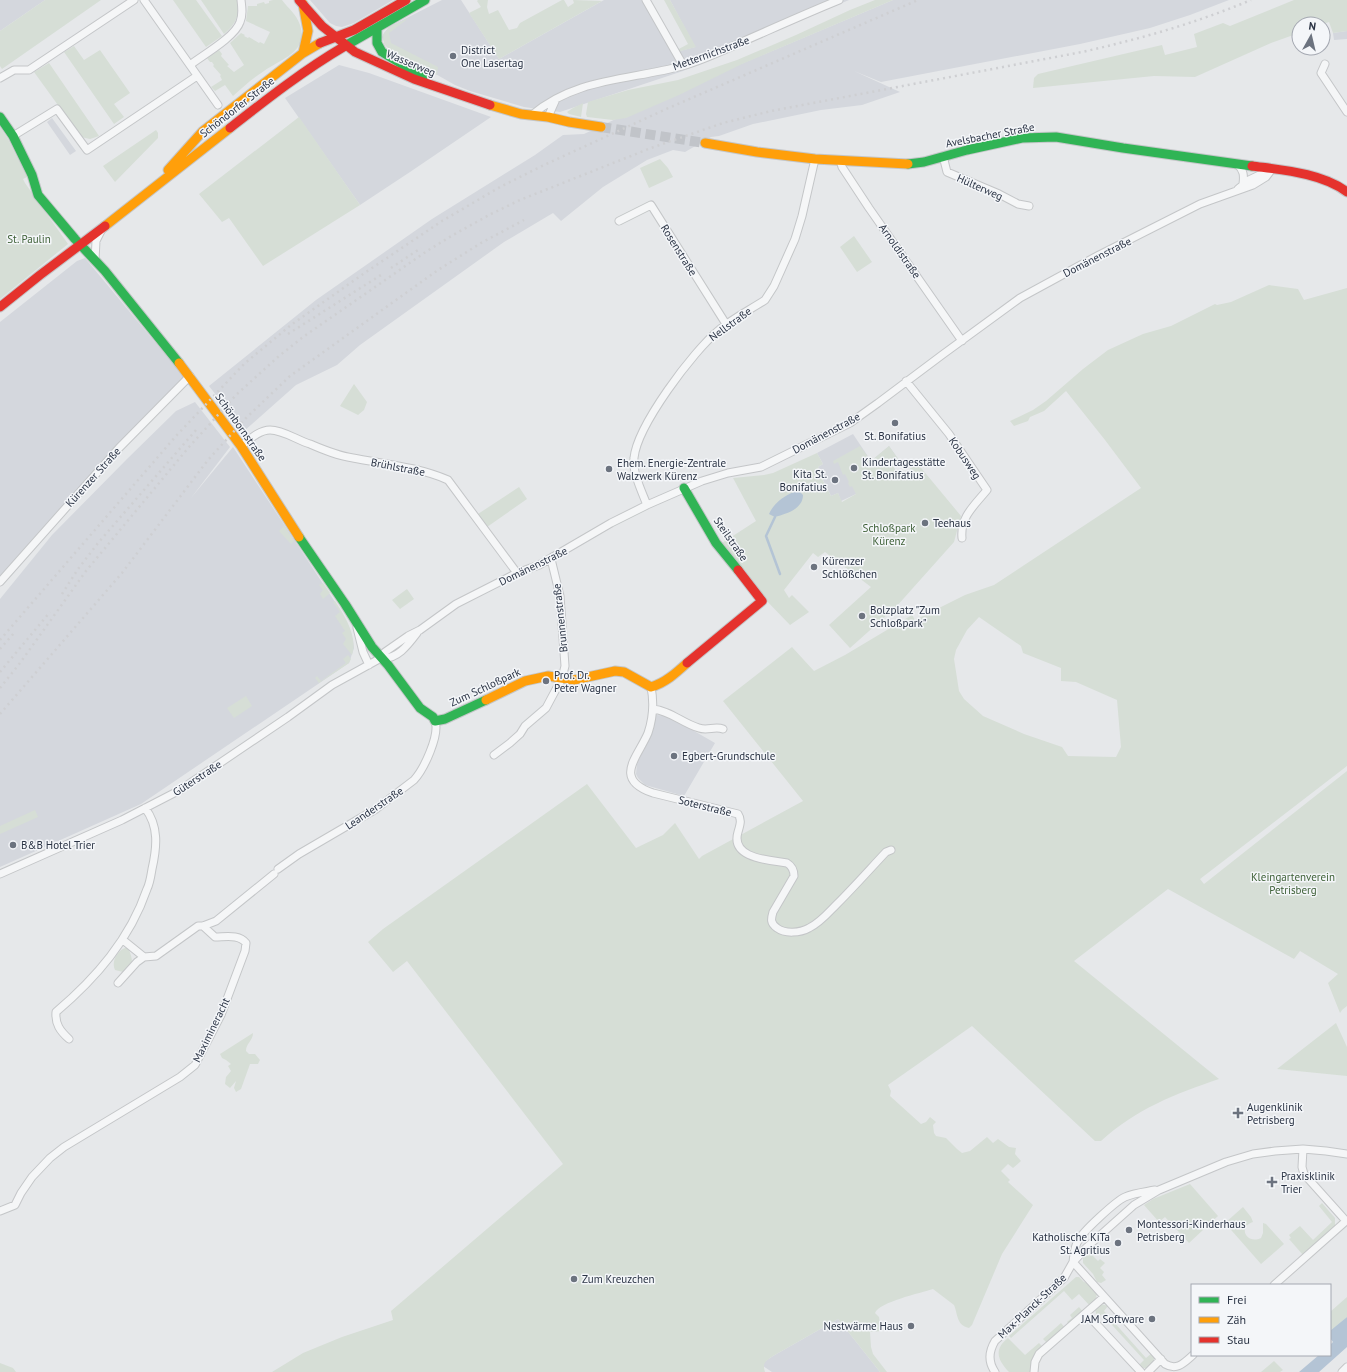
<svg xmlns="http://www.w3.org/2000/svg" width="1347" height="1372" viewBox="0 0 1347 1372" font-family="'PT Sans',sans-serif">
<style>
.built{fill:#d4d7dd}
.green{fill:#d6ded6;fill-rule:evenodd}
.water{fill:#b4c4d5}
.lines{fill:none;stroke-linecap:round;stroke-linejoin:round}
.stream{stroke:#b4c4d5;stroke-width:2.5}
.secondary-tunnel{stroke:#c1c4c9;stroke-width:10;stroke-dasharray:10 5;stroke-linecap:butt}
.street-casing{stroke:#c4c6c8;stroke-width:9}
.fast-casing{stroke:#c4c6c8;stroke-width:11}
.slow-casing{stroke:#c4c6c8;stroke-width:11}
.jam-casing{stroke:#c4c6c8;stroke-width:11}
.street{stroke:#f5f6f7;stroke-width:7}
.fast{stroke:#30b455;stroke-width:9}
.slow{stroke:#ff9f0a;stroke-width:9}
.jam{stroke:#e5322d;stroke-width:9}
.rail{stroke:#cecfd2;stroke-width:2.5;stroke-dasharray:2 4;stroke-linecap:butt}
.poi-dot{fill:#6c737f;stroke:#f4f6f9;stroke-width:1.5}
.labels{text-anchor:middle;dominant-baseline:central;stroke-width:3;stroke-linejoin:round;paint-order:stroke}
.poi-label{font-size:11px;fill:#2b3445;stroke:#f4f6f9;text-anchor:start}
.street-label{font-size:11px;fill:#2b3445;stroke:#f4f6f9}
.park-label{font-size:11px;fill:#3f6138;stroke:#f4f6f9}
</style>
<rect width="100%" height="100%" fill="#e6e8ea"/>
<path class="built" d="M0,0H45L0,31Z
M310,0H393L354,23L342,27L336,26L330,23Z
M442,0H461L499,59L604,0H643L672,53L695,47L670,0H849L683,71L560,112L524,107L470,91L455,85L386,46L382,37L384,33L389,27Z
M893,0H1229L1190,15L1150,28L1080,44L881,82L854,71L900,92L862,105L821,110L753,124L719,136L711,137L685,152L673,150L647,160L603,187L561,221L553,213L504,242L360,345L337,365L296,385L244,431L209,386L316,300L432,219L535,155L563,135L584,134L658,99Z
M1347,31V39L1334,40L1333,33Z
M339,65L369,73L491,117L410,172L360,205L285,98Z
M52,118L76,151L70,155L47,122Z
M85,258L184,377L0,579V322L77,261Z
M195,402L230,447L191,498L233,447L341,611L353,640L354,648L349,663L141,804L0,867V599L52,535L127,459L176,411Z
M853,434L871,461L889,446L899,460L856,494L841,501L838,493L831,496L821,476L822,475L818,467L823,464L817,453Z
M656,715L668,716L715,743L684,796L645,785L638,778L636,774L637,764L653,730Z
M838,1319L880,1372H772L763,1366L764,1362L773,1356Z"/>
<path class="green" d="M45,0H101L2,69L0,66V31Z
M173,0H196L222,36L206,47Z
M201,0H237C241,14 235,25 224,34Z
M273,0H282C288,8 297,15 300,25C309,52 281,59 264,71C253,78 243,87 233,96L225,85L215,91L211,87L222,80L220,76L221,75L213,66L214,65L212,62H210L207,58L219,50L222,54L221,56L229,65L227,66L234,72L244,65L230,43L241,33L245,35L244,36L248,38L249,37L259,43L260,42L264,44L270,32L246,21L248,6H257V4L264,2L265,4L269,3V1Z
M478,0H488L487,7L489,14L498,10L509,30L517,28L520,23L562,0H564L568,7L574,3L573,0L602,1L499,59L469,13L481,7L477,1Z
M664,0H670L696,47L677,52V50L688,44Z
M875,0H893L742,64L679,95L626,118L613,120L587,117L586,114L588,102L628,90L678,80L737,60L796,35L850,10Z
M1294,0H1347V31L1333,33L1329,22L1323,24H1299V33L1271,43L1195,77L1154,76L1033,88L1034,78L1038,74L1162,45L1165,55L1197,47L1194,34L1223,23L1230,26Z
M409,18L389,33L391,43L438,67L437,75L389,49L384,44L383,35L389,27Z
M74,46L84,60L100,50L130,93L114,104L124,117L114,124L64,52Z
M49,63L95,130L99,136L90,139L81,137L34,72Z
M583,103L581,117L569,114L567,112L573,108Z
M299,117L360,205L263,266L229,218L222,222L199,194Z
M0,127L8,139L27,177L23,179L25,183L68,244L0,299Z
M156,130L158,133V138L115,182L103,166Z
M660,159L668,168L673,177L649,188L640,168Z
M854,236L872,262L857,272L840,247Z
M1269,285L1298,289L1304,300L1347,288V766L1200,879L1204,884L1347,771V1006L1342,1010L1340,1013L1328,983L1338,974L1300,951L1294,959L1168,889L1074,961L1219,1079C1175,1094 1136,1109 1101,1141H1095L972,1026L888,1085L891,1091L890,1096L921,1124L926,1122L930,1117L936,1122L933,1125L934,1133L936,1136L946,1138L957,1149L962,1153L970,1151L987,1137L993,1143L998,1139L1009,1147L1016,1148L1015,1154L1021,1161L1013,1168L1008,1164L1001,1171L1010,1180L1008,1182L1033,1205L1002,1254L972,1325L969,1328C956,1325 958,1314 954,1305L933,1289C921,1293 879,1302 875,1313L879,1317L881,1331L870,1332L871,1347L873,1354L887,1372H880L838,1319L773,1356C766,1361 762,1362 765,1372H272L303,1353L342,1337L393,1320L391,1311L563,1164L407,961L393,972L368,942L383,929L587,784L636,848L663,835L675,823L699,859L702,856L803,801L723,701L792,647L814,671L845,655L912,615L915,620L965,595L994,585L1141,488L1105,440L1066,391L1044,411L1030,417L1028,421L1014,426L1010,421L1033,410L1046,401L1083,369L1108,350L1143,334L1171,326L1215,304L1217,305L1231,302ZM979,617L1021,646L1023,653L1061,668V681L1076,682L1117,700L1121,747L1116,757L1068,756L1062,747L1024,734L983,716L964,699L959,691L954,659L956,650L967,630Z
M354,384L367,402L364,410L358,415L340,406Z
M860,446L871,461L889,446L899,460L892,465L902,479L909,475L908,473L912,471L910,468L917,463L961,516L954,542L896,607L850,648L829,625L871,587L825,552L818,557L813,553L784,590L789,598L792,595L809,612L790,625L762,596L722,543L756,521L733,478L764,475L773,473L817,453L823,464L818,467L823,476L821,477L831,496L838,493L842,502L856,494L852,486L850,487L848,483L849,482L845,474L843,475L838,462L834,464L833,461Z
M519,487L527,499L487,527L478,514Z
M284,526L294,541L291,544L279,531Z
M323,583L330,593L323,599L320,594L323,590L319,585Z
M407,589L414,599L400,609L392,600Z
M335,601C345,616 358,637 352,655L343,644L346,639L342,633L345,631L335,616L340,612L333,602Z
M348,655L351,659L349,663L319,683L315,678L317,676L321,681L346,663L343,659Z
M246,696L252,706L234,718L227,708Z
M35,810L38,817L0,834V826Z
M125,948H128C131,954 132,958 132,964L126,972H123L115,970C111,962 117,951 125,948Z
M1336,1023L1347,1047V1076L1277,1069Z
M253,1033C253,1041 246,1043 246,1051L249,1054H255L260,1060L258,1064H250L241,1089L236,1092L234,1088L236,1081L230,1088L225,1084L226,1077L231,1071L228,1066L231,1064L226,1060L222,1058L220,1054Z
M1190,1184L1218,1216L1189,1243L1165,1217L1159,1222L1144,1205L1153,1199Z
M1322,1203L1335,1218V1227L1303,1255L1289,1239L1291,1238L1289,1235L1300,1226L1313,1240L1332,1222L1319,1206Z
M1243,1207L1251,1217L1253,1222C1237,1227 1247,1245 1261,1238L1263,1233V1223L1266,1224L1284,1244L1261,1264L1225,1223Z
M1090,1249L1094,1253L1092,1255L1098,1261L1100,1259L1105,1263L1100,1268L1104,1272L1102,1275L1106,1280L1101,1283L1097,1282L1093,1274L1083,1263V1258Z
M1076,1277H1079L1084,1282L1087,1283L1097,1294L1095,1301L1090,1306L1079,1294L1072,1300L1064,1291L1011,1338L1009,1336Z
M1347,1297V1317L1330,1332V1312Z
M1101,1304L1108,1306L1104,1311L1146,1358L1152,1353C1157,1359 1154,1364 1148,1368H1143L1139,1365L1144,1360L1102,1314L1097,1318L1095,1309Z
M1079,1307L1083,1312L1069,1324L1067,1322L1072,1318L1070,1315Z
M1061,1323L1065,1328L1047,1343L1043,1339Z
M1008,1338L1025,1355L1039,1343L1043,1347L1031,1372H1009C998,1360 993,1350 1008,1338Z
M1274,1361L1283,1370L1280,1372H1261Z
M0,1363L13,1368L16,1372H0Z"/>
<path class="water" d="M794,492H800L803,495C803,509 786,514 775,517L769,514C773,504 785,495 794,492Z
M1347,1317V1347L1319,1372H1299L1319,1355H1330V1345L1333,1342L1330,1338V1331Z"/>
<g class="lines">
<path class="stream" d="M775,517L766,536L780,574"/>
<path class="secondary-tunnel" d="M601,127L705,143"/>
<defs>
<path id="street" d="M144,0L218,105
M646,0L683,65
M1325,64L1321,73L1347,112
M190,65C203,55 235,37 240,22C243,15 242,8 241,0
M0,78L14,70H29L134,0
M532,115C575,78 630,80 682,66C704,60 724,50 744,41C776,27 807,13 839,0
M548,117L556,99
M13,136L57,109L87,150L197,76
M943,156L947,172L999,194L1018,204L1029,206
M840,160L842,167L869,208L962,341
M1237,164C1244,170 1244,176 1243,184
M1238,189L1249,180L1272,169
M619,221L651,205L726,324
M95,260L96,241L101,231
M906,381L949,434L987,490C974,506 960,517 962,538
M241,446C249,440 259,430 270,430C283,430 297,440 310,444C324,450 338,456 353,458C385,464 418,467 448,480L517,573
M647,505C642,492 632,472 634,458C637,426 693,351 719,330C733,318 750,310 765,300L774,286L795,239L802,216L815,159
M0,582L119,448L190,376
M357,628L363,652L369,665
M381,658L385,652L408,636L420,630L456,604L517,573L539,565L611,523L647,505L702,481L728,473L761,467L850,423L878,403L942,355L1020,298L1099,255L1200,204L1253,185L1266,177L1272,169
M381,658C397,660 408,645 417,633
M651,687C654,702 653,718 648,733C638,757 612,779 653,793L738,814C742,820 740,825 738,832C730,859 770,860 787,863C792,866 794,870 794,876L773,912C771,919 770,923 777,928C785,934 800,933 809,928C820,923 829,912 837,904C854,887 870,869 886,852L891,850
M653,709C671,711 682,723 699,728C707,731 715,726 723,729
M494,755L510,743L520,734L525,726L546,708L562,678L565,666L560,596L551,559
M278,869L299,854L376,809L414,780C424,769 440,735 435,721
M0,874L122,820L180,790L288,717L332,685L381,658
M144,957L156,956L198,926H203L216,921L274,874
M118,983L137,962L144,957L123,940
M69,1039C60,1031 55,1024 56,1012C96,978 130,939 147,889C150,883 151,875 152,869C157,847 159,826 145,808
M0,1211L15,1205L21,1193L32,1177L50,1158L64,1147L180,1077L195,1065L221,1015L245,951L246,943C239,934 226,937 215,937L203,926
M1073,1262L1165,1364C1177,1371 1184,1363 1193,1355
M1073,1262C1074,1255 1074,1247 1078,1241C1082,1232 1116,1201 1125,1197C1134,1193 1145,1192 1155,1190
M1274,1285L1346,1221L1304,1174L1302,1167L1303,1149
M1086,1313L1141,1372
M995,1372C988,1362 989,1351 995,1341L1064,1278L1073,1262L1087,1247L1134,1205L1159,1190L1226,1162L1253,1154L1275,1151L1303,1149L1326,1151L1347,1154
M1034,1372L1035,1362L1039,1354L1104,1297
M1148,1372L1161,1359
M1342,1372L1347,1367"/>
<path id="fast" d="M377,28V43L382,52L423,77
M345,46L425,0
M0,117L13,136L32,175L38,195L75,239L105,271L179,363
M908,164L924,162L967,150L1022,138L1056,137L1123,148L1252,166
M684,488L716,543L738,570
M299,537L345,604L372,647L388,665L420,708L433,717L435,721L445,719L486,700"/>
<path id="slow" d="M303,4L308,31L303,53
M490,105L521,114L548,117L569,122L601,127
M705,143L757,152L815,159L908,164
M168,170L203,131L303,53L320,43
M105,226L230,128
M179,363L241,446L299,537
M486,700L525,681L548,676L574,680L615,671L624,672L651,687C665,683 676,673 687,663"/>
<path id="jam" d="M299,0L322,26L355,52L414,79L490,105
M320,43L354,30L406,0
M230,128C267,99 304,70 345,46
M1252,166C1282,170 1322,173 1347,192
M0,307L40,275L105,226
M687,663L762,601L738,570"/>
</defs>
<use href="#street" class="street-casing"/>
<use href="#fast" class="fast-casing"/>
<use href="#slow" class="slow-casing"/>
<use href="#jam" class="jam-casing"/>
<use href="#street" class="street"/>
<use href="#fast" class="fast"/>
<use href="#slow" class="slow"/>
<use href="#jam" class="jam"/>
<path class="rail" d="M391,268L421,248
M288,334L381,275
M62,594L78,569L98,543L196,430
M0,640L176,436L244,364L291,325L366,272L442,221L500,187L542,166L664,110L918,0
M0,649L14,633
M0,672L50,612
M0,688L20,663L86,571L189,447L236,395L279,356L303,337L427,251L453,235L491,214L520,200L651,148L723,123L771,111L1082,52C1140,39 1196,23 1251,0
M0,714L122,573L208,460L246,418L290,376L438,270L481,243L524,220"/>
</g>
<g class="poi-dot">
<circle cx="453" cy="56" r="4"/>
<circle cx="895" cy="423" r="4"/>
<circle cx="854" cy="468" r="4"/>
<circle cx="609" cy="469" r="4"/>
<circle cx="835" cy="480" r="4"/>
<circle cx="925" cy="523" r="4"/>
<circle cx="814" cy="567" r="4"/>
<circle cx="862" cy="616" r="4"/>
<circle cx="546" cy="681" r="4"/>
<circle cx="674" cy="756" r="4"/>
<circle cx="13" cy="845" r="4"/>
<path d="M1236 1107h4v4h4v4h-4v4h-4v-4h-4v-4h4z"/>
<path d="M1270 1176h4v4h4v4h-4v4h-4v-4h-4v-4h4z"/>
<circle cx="1129" cy="1230" r="4"/>
<circle cx="1118" cy="1243" r="4"/>
<circle cx="574" cy="1279" r="4"/>
<circle cx="1152" cy="1319" r="4"/>
<circle cx="911" cy="1326" r="4"/>
</g>
<g class="labels">
<g class="poi-label">
<text x="461" y="50">District<tspan x="461" dy="13">One Lasertag</tspan></text>
<text x="895" y="436" text-anchor="middle">St. Bonifatius</text>
<text x="862" y="462">Kindertagesstätte<tspan x="862" dy="13">St. Bonifatius</tspan></text>
<text x="617" y="463">Ehem. Energie-Zentrale<tspan x="617" dy="13">Walzwerk Kürenz</tspan></text>
<text x="827" y="474" text-anchor="end">Kita St.<tspan x="827" dy="13">Bonifatius</tspan></text>
<text x="933" y="523">Teehaus</text>
<text x="822" y="561">Kürenzer<tspan x="822" dy="13">Schlößchen</tspan></text>
<text x="870" y="610">Bolzplatz "Zum<tspan x="870" dy="13">Schloßpark"</tspan></text>
<text x="554" y="675">Prof. Dr.<tspan x="554" dy="13">Peter Wagner</tspan></text>
<text x="682" y="756">Egbert-Grundschule</text>
<text x="21" y="845">B&amp;B Hotel Trier</text>
<text x="1247" y="1107">Augenklinik<tspan x="1247" dy="13">Petrisberg</tspan></text>
<text x="1281" y="1176">Praxisklinik<tspan x="1281" dy="13">Trier</tspan></text>
<text x="1137" y="1224">Montessori-Kinderhaus<tspan x="1137" dy="13">Petrisberg</tspan></text>
<text x="1110" y="1237" text-anchor="end">Katholische KiTa<tspan x="1110" dy="13">St. Agritius</tspan></text>
<text x="582" y="1279">Zum Kreuzchen</text>
<text x="1144" y="1319" text-anchor="end">JAM Software</text>
<text x="903" y="1326" text-anchor="end">Nestwärme Haus</text>
</g>
<g class="street-label">
<text transform="translate(711 53) rotate(-20)">Metternichstraße</text>
<text transform="translate(411 63) rotate(23)">Wasserweg</text>
<text transform="translate(237 107) rotate(-38)">Schöndorfer Straße</text>
<text transform="translate(990 135) rotate(-11)">Avelsbacher Straße</text>
<text transform="translate(980 187) rotate(24)">Hülterweg</text>
<text transform="translate(679 250) rotate(58)">Rosenstraße</text>
<text transform="translate(900 251) rotate(55)">Arnoldistraße</text>
<text transform="translate(1097 257) rotate(-27)">Domänenstraße</text>
<text transform="translate(730 324) rotate(-36)">Nellstraße</text>
<text transform="translate(241 427) rotate(55)">Schönbornstraße</text>
<text transform="translate(826 433) rotate(-28)">Domänenstraße</text>
<text transform="translate(965 458) rotate(56)">Kobusweg</text>
<text transform="translate(398 467) rotate(11)">Brühlstraße</text>
<text transform="translate(93 477) rotate(-48)">Kürenzer Straße</text>
<text transform="translate(731 539) rotate(55)">Steilstraße</text>
<text transform="translate(533 566) rotate(-26)">Domänenstraße</text>
<text transform="translate(560 618) rotate(-96)">Brunnenstraße</text>
<text transform="translate(485 687) rotate(-25)">Zum Schloßpark</text>
<text transform="translate(197 778) rotate(-33)">Güterstraße</text>
<text transform="translate(705 806) rotate(14)">Soterstraße</text>
<text transform="translate(374 808) rotate(-34)">Leanderstraße</text>
<text transform="translate(211 1030) rotate(-64)">Maximineracht</text>
<text transform="translate(1032 1306) rotate(-43)">Max-Planck-Straße</text>
</g>
<g class="park-label">
<text x="29" y="239">St. Paulin</text>
<text x="889" y="528">Schloßpark<tspan x="889" dy="13">Kürenz</tspan></text>
<text x="1293" y="877">Kleingartenverein<tspan x="1293" dy="13">Petrisberg</tspan></text>
</g>
</g>
<rect x="1191" y="1284" width="140" height="72" fill="#f4f6f9" stroke="#a4a8b1"/>
<rect x="1199" y="1297" width="20" height="6" fill="#30b455" stroke="#a4a8b1"/>
<text x="1227" y="1304" font-size="12" fill="#2b3445">Frei</text>
<rect x="1199" y="1317" width="20" height="6" fill="#ff9f0a" stroke="#a4a8b1"/>
<text x="1227" y="1324" font-size="12" fill="#2b3445">Zäh</text>
<rect x="1199" y="1337" width="20" height="6" fill="#e5322d" stroke="#a4a8b1"/>
<text x="1227" y="1344" font-size="12" fill="#2b3445">Stau</text>
<g transform="translate(1311 36) rotate(8)"><circle r="19" fill="#f4f6f9" stroke="#a4a8b1"/>
<path d="M0-3L7 15L0 10L-7 15Z" fill="#6c737f"/>
<text y="-6" font-size="11" font-weight="bold" text-anchor="middle" fill="#2b3445">N</text>
</g>
</svg>
